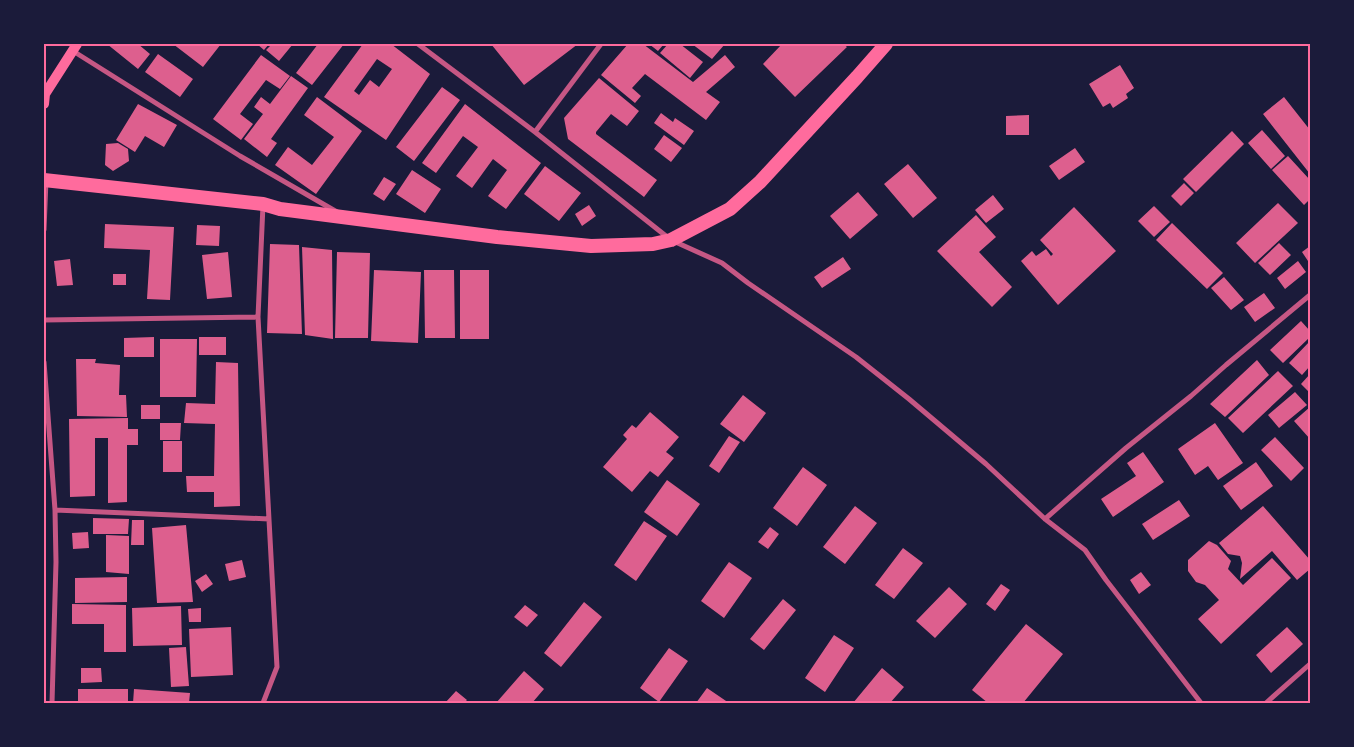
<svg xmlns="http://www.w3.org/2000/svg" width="1354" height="747" viewBox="0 0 1354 747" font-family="'PT Sans Narrow',sans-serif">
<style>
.building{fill:#dd5f8e;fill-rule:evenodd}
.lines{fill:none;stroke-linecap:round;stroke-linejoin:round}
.minor{stroke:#c65784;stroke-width:5}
.secondary{stroke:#ff6b9d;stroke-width:10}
.trunk{stroke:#ff6b9d;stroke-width:14}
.neatline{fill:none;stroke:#ff6b9d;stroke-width:2}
</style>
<rect width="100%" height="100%" fill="#1b1b3a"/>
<path class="building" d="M107,44H138L150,54L138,69Z
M173,44H221L203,67Z
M257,44H269L264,50Z
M272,44H293L279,61L266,50Z
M318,44H344L312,85L296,73Z
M363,44H391L430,74L386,140L324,97ZM377,59L392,69L379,87L370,80L359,95L354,91Z
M491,44H578L524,85Z
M628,44H643L693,82L725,55L735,67L706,92L720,102L706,120L645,74L632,88L641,96L635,103L601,75Z
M649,44H664L658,51Z
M668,44H680L703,62L690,78L660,53Z
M692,44H725L712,59Z
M782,44H843L847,47L795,97L763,64Z
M158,54L193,79L180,97L145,72Z
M261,55L290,76L280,89L266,80L240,114L253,124L241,140L213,119Z
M1120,65L1134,88L1126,94L1128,98L1113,108L1110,103L1103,107L1089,84Z
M291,76L308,88L271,139L277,143L267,157L244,139L263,114L254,107L261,97L270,104Z
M599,78L639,111L627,126L611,114L596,132V134L657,180L644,197L568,139L564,118Z
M442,87L460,100L414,161L396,147Z
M317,97L362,131L316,194L275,165L288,147L312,165L334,137L304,115Z
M1284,97L1310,130V174L1263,114Z
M138,104L177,125L164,147L145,136L135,152L116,140Z
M465,104L541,163L506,209L488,196L507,170L493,159L472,188L456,176L478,147L463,136L436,173L422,163Z
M661,113L673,122L675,118L694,131L684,145L654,123Z
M1029,115V135H1006V116Z
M1262,130L1285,156L1271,169L1248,143Z
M1232,131L1244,144L1196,192L1183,179Z
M664,135L682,148L671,162L654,149Z
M118,143L128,149L129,161L113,171L105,165L106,144Z
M1075,148L1085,162L1059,180L1049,166Z
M1288,156L1310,180V199L1304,205L1272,170Z
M908,164L937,198L913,218L884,184Z
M545,166L581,193L559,221L524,194Z
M412,170L441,189L425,213L396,194Z
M384,177L396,184L384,201L373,194Z
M1184,183L1194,193L1181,206L1171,196Z
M858,192L878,215L850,239L830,216Z
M993,195L1004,209L986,223L975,210Z
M1278,203L1298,223L1255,263L1236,243Z
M589,205L596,216L582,226L575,214Z
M1154,206L1170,222L1154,237L1138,221Z
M1074,207L1116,251L1058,305L1021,261L1032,251L1036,256L1046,249L1051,256L1053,254L1040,240Z
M976,215L996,237L979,252L1012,287L992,307L937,251Z
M1172,223L1223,273L1207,289L1156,240Z
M105,224L174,227L170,300L147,299L150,250L104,248Z
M197,225L220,226L219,246L196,245Z
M1279,243L1291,255L1270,275L1258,263Z
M270,244L299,245L302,334L267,333Z
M1310,246V264L1302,252Z
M302,247L332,250L333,339L305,335Z
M228,252L232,297L207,299L202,255Z
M337,252L370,253L368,338H335Z
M843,257L851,269L822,288L814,277Z
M70,259L73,285L57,286L54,261Z
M1298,261L1306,272L1285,289L1277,278Z
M374,270L421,272L418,343L371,341Z
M424,270H454L455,338H425Z
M460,270H489V339H460Z
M113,274H126V285H113Z
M1224,277L1244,300L1231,310L1211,288Z
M1264,293L1275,308L1255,322L1244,307Z
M1301,321L1310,331V337L1283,363L1270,350Z
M154,337V357H124V338Z
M199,337H226V355H199Z
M160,339H197L196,397H160Z
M1310,341V366L1302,375L1289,363Z
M76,359H96L95,363L120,365L119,395H126L127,417L77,416Z
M1257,360L1269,375L1225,417L1210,404Z
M216,362L238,363L240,506L214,507V492H187L186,476H214L215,424L184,423L186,403L215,404Z
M1278,371L1293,386L1243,433L1228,418Z
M1310,374V393L1301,384Z
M1295,392L1307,405L1279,428L1268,415Z
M743,395L766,413L744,442L720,424Z
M141,405H160V419H141Z
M1310,407V439L1294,421Z
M650,412L679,437L666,452L674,458L658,477L650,471L632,492L603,467L627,439L623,435L632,425L636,428Z
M128,418V429H138V445H127V502L108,503V438H95V496L70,497L69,419Z
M160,423H181L180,440H160Z
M1215,423L1243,463L1218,480L1208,466L1195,475L1178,449Z
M729,436L740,442L719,473L709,466Z
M1275,437L1304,468L1291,481L1261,450Z
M163,441H182V472H163Z
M1143,452L1164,482L1113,517L1101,499L1136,476L1127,463Z
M1256,462L1273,486L1241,510L1223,486Z
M803,467L827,485L797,526L773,508Z
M667,480L700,504L677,536L644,512Z
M1179,500L1190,516L1153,540L1142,524Z
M855,506L877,523L845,564L823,547Z
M1263,506L1310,560V569L1297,580L1272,551L1240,579L1242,563L1240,556L1228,554L1219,543Z
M93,518L129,519L128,534H93Z
M132,520H144V545H131Z
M644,521L667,536L636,581L614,565Z
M186,525L193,602L157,603L152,528Z
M770,527L779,534L768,549L758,542Z
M88,532L89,548L73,549L72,533Z
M106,535L129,536V574L106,572Z
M1209,541L1217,545L1231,561L1228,569L1243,585L1272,558L1291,578L1221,644L1198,619L1219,600L1205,585L1196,582L1188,571V560Z
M903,548L923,563L894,599L875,585Z
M242,560L246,577L229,581L225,564Z
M729,562L752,578L724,618L701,601Z
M1141,572L1151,585L1139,594L1130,580Z
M206,574L213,584L202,592L195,581Z
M127,577V602L75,603V578Z
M1001,584L1010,590L995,611L986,604Z
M949,587L967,604L935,638L916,621Z
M783,599L796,610L764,650L750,639Z
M584,602L602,617L561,667L544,653Z
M72,604L126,605V652H104V624H72Z
M525,605L538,615L527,627L514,617Z
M181,606L182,645L133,646L132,608Z
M201,608V622H189L188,609Z
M1026,624L1063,654L1023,703H988L972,690Z
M231,627L233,675L191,677L189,629Z
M1287,627L1303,644L1271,673L1256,655Z
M834,635L854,648L825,692L805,678Z
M186,647L189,686L171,687L169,648Z
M669,648L688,661L659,702L640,688Z
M81,668H101L102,682L81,683Z
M882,668L904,687L890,703H853Z
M524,671L544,689L532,703H496Z
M707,688L729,703H696Z
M78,689H128V703H78Z
M134,689L190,693L189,703H133Z
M456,691L467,700L464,703H445Z"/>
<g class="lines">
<path class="minor" d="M418,44L535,132L671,240L722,263L748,283L856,357L909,399L986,464L1045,519L1085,550L1106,580L1201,703
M73,51L240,156L337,212
M535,132L601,44
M44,230L46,180
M44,320L258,317
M44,362L55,510L56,562L52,703
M55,510L269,519
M1045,519L1126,448L1191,396L1226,365L1310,295
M263,703L277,667L258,317L263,205
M1266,703L1310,664"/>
<path class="secondary" d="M44,104L45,94L77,44"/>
<path class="trunk" d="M44,180L263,204L280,209L497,237L591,246L653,244L671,240L730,209L760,182L857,77L886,44"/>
</g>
<rect width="1354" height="747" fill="none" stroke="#1b1b3a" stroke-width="90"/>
<rect x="45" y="45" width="1264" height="657" class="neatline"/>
</svg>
